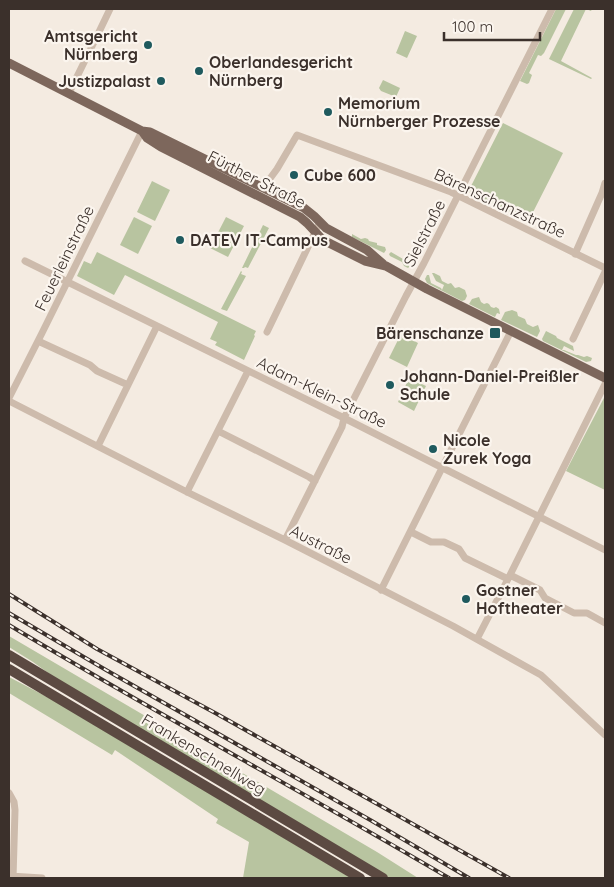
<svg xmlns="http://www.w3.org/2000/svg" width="614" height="887" viewBox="0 0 614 887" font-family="Quicksand,sans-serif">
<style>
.green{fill:#b8c4a0}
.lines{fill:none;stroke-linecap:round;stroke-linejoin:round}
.minor{stroke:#cdbbac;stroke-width:7}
.major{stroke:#7d675c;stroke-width:9}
.highway{stroke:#5c4a42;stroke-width:10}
.rail-casing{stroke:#3b302b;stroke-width:4}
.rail{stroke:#fbf5ee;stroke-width:2;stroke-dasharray:5.5;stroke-linecap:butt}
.poi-dot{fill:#1f5a5e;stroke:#fbf5ee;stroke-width:2}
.labels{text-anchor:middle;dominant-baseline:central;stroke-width:4.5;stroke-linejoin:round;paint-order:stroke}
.poi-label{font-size:16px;font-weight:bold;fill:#3b302b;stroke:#fbf5ee;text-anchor:start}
.street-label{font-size:16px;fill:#3b302b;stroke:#fbf5ee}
</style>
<rect width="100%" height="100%" fill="#f4ebe1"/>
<path class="green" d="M556,9H566L544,53L541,56L538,55L529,73L532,75L529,83L527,84L520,81Z
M574,9H592L591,11L586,9L561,61L592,78L591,79L549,59Z
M405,31L417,36L407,58L396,53Z
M383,80L400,88L396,97L381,91L379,88Z
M503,123L563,153L528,222L468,192Z
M152,181L170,190L155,221L137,212Z
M134,217L152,226L138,254L120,245Z
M226,217L244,226L228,257L210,248Z
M263,225L269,228L248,268L245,267L244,268H242Z
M352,234L361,239L365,238L368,239L369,241L377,243V245L385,247L386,250L384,253L352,237Z
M97,252L256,331L254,335L255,336L244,360L215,345L217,342L210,339L218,322L125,275L114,295L77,276L84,261L91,264Z
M391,252L403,259L406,258L409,259L411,265L408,268L404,266L402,262L390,256L389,254Z
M241,271L242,272L241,274L246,276L227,311L221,309Z
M432,273H434L440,276L442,281L448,284L451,283L455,288L459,287L465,290L467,296L465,300L462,301L427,283L425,279L427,275H429L431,283L441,288L442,290L444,285L436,281Z
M479,297L481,302L484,304L487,303L489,304L491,307L494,308L496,307L499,309L500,314L497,313L495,317L469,304L472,299Z
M512,310L517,312L518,316L525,319L527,324L533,327L538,325L540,331L537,337L501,320L505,312Z
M546,331L556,336L557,338L573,346L574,351L564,346L562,350H564L576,355H578L584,357L587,356L592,358L591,361L586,362L543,341L542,339Z
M401,334L418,343L407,367L389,358Z
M409,378L426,386L414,411L398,402Z
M605,396V490L566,471Z
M9,636L377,852L418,878H390L58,680L33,662L9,647Z
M9,677L51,699L351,878H243L249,842L216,823L218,819L115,750L112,755L9,693Z"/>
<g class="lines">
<path class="minor" d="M98,34L110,9
M69,93L95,40
M263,188L277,169L297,135L451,192L605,268
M602,193L605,183
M575,254L602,193L605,194
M25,261L344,418L605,550
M267,332L320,222
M573,339L605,272
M38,341L90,365L97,371L128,385
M605,384L510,575L540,590L545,598L574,613H587L605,623
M9,398L42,333L142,131
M9,401L187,492L285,540L453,626L541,675L605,735
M218,431L309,477L315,481
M98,446L157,326
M187,492L248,371
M411,532L431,542H444L459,549L465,558L508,579L477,639
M285,540L342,427L344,418L406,296L424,263L552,9
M381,590L442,468L511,331
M9,793L14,802L15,810L13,878
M10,876L42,878"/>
<path class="major" d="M9,63L142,131L150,132L304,208L314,216L326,228L367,250L383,264
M142,131L147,138L161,147L300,217L307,223L321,238L329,243L365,261L386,266L427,289L605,378"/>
<path class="highway" d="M9,655L383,878
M9,669L360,878"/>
<defs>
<path id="rail" d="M9,594L97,649L217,714L509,878
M9,613L106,670L372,821L469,878
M9,625C154,712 303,792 449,878"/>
</defs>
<use href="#rail" class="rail-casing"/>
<use href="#rail" class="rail"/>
</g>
<g class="poi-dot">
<circle cx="148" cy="45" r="5"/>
<circle cx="199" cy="71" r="5"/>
<circle cx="161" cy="81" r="5"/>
<circle cx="328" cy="112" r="5"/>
<circle cx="294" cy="175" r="5"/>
<circle cx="180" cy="240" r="5"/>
<rect x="489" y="327" width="12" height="12" rx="2.5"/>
<circle cx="390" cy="385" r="5"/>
<circle cx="433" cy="449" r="5"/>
<circle cx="466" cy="599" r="5"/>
</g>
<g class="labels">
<g class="poi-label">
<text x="138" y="36" text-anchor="end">Amtsgericht<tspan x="138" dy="18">Nürnberg</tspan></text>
<text x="209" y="62">Oberlandesgericht<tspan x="209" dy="18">Nürnberg</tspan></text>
<text x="151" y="81" text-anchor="end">Justizpalast</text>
<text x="338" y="103">Memorium<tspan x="338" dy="18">Nürnberger Prozesse</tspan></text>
<text x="304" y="175">Cube 600</text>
<text x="190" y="240">DATEV IT-Campus</text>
<text x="484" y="333" text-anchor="end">Bärenschanze</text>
<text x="400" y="376">Johann-Daniel-Preißler<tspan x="400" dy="18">Schule</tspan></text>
<text x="443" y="440">Nicole<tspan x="443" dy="18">Zurek Yoga</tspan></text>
<text x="476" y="590">Gostner<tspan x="476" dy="18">Hoftheater</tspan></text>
</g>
<g class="street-label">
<text transform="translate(257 179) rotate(27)">Fürther Straße</text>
<text transform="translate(500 203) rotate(25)">Bärenschanzstraße</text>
<text transform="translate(424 233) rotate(-63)">Sielstraße</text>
<text transform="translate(64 258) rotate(-64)">Feuerleinstraße</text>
<text transform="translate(322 392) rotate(26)">Adam-Klein-Straße</text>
<text transform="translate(321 544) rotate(27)">Austraße</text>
<text transform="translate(204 754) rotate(31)">Frankenschnellweg</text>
</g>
</g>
<rect width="614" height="887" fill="none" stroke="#3b302b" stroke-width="20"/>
<path d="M444 32v8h96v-8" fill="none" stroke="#3b302b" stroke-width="2.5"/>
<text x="452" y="32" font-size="15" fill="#3b302b" stroke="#fbf5ee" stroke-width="4" paint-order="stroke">100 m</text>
</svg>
